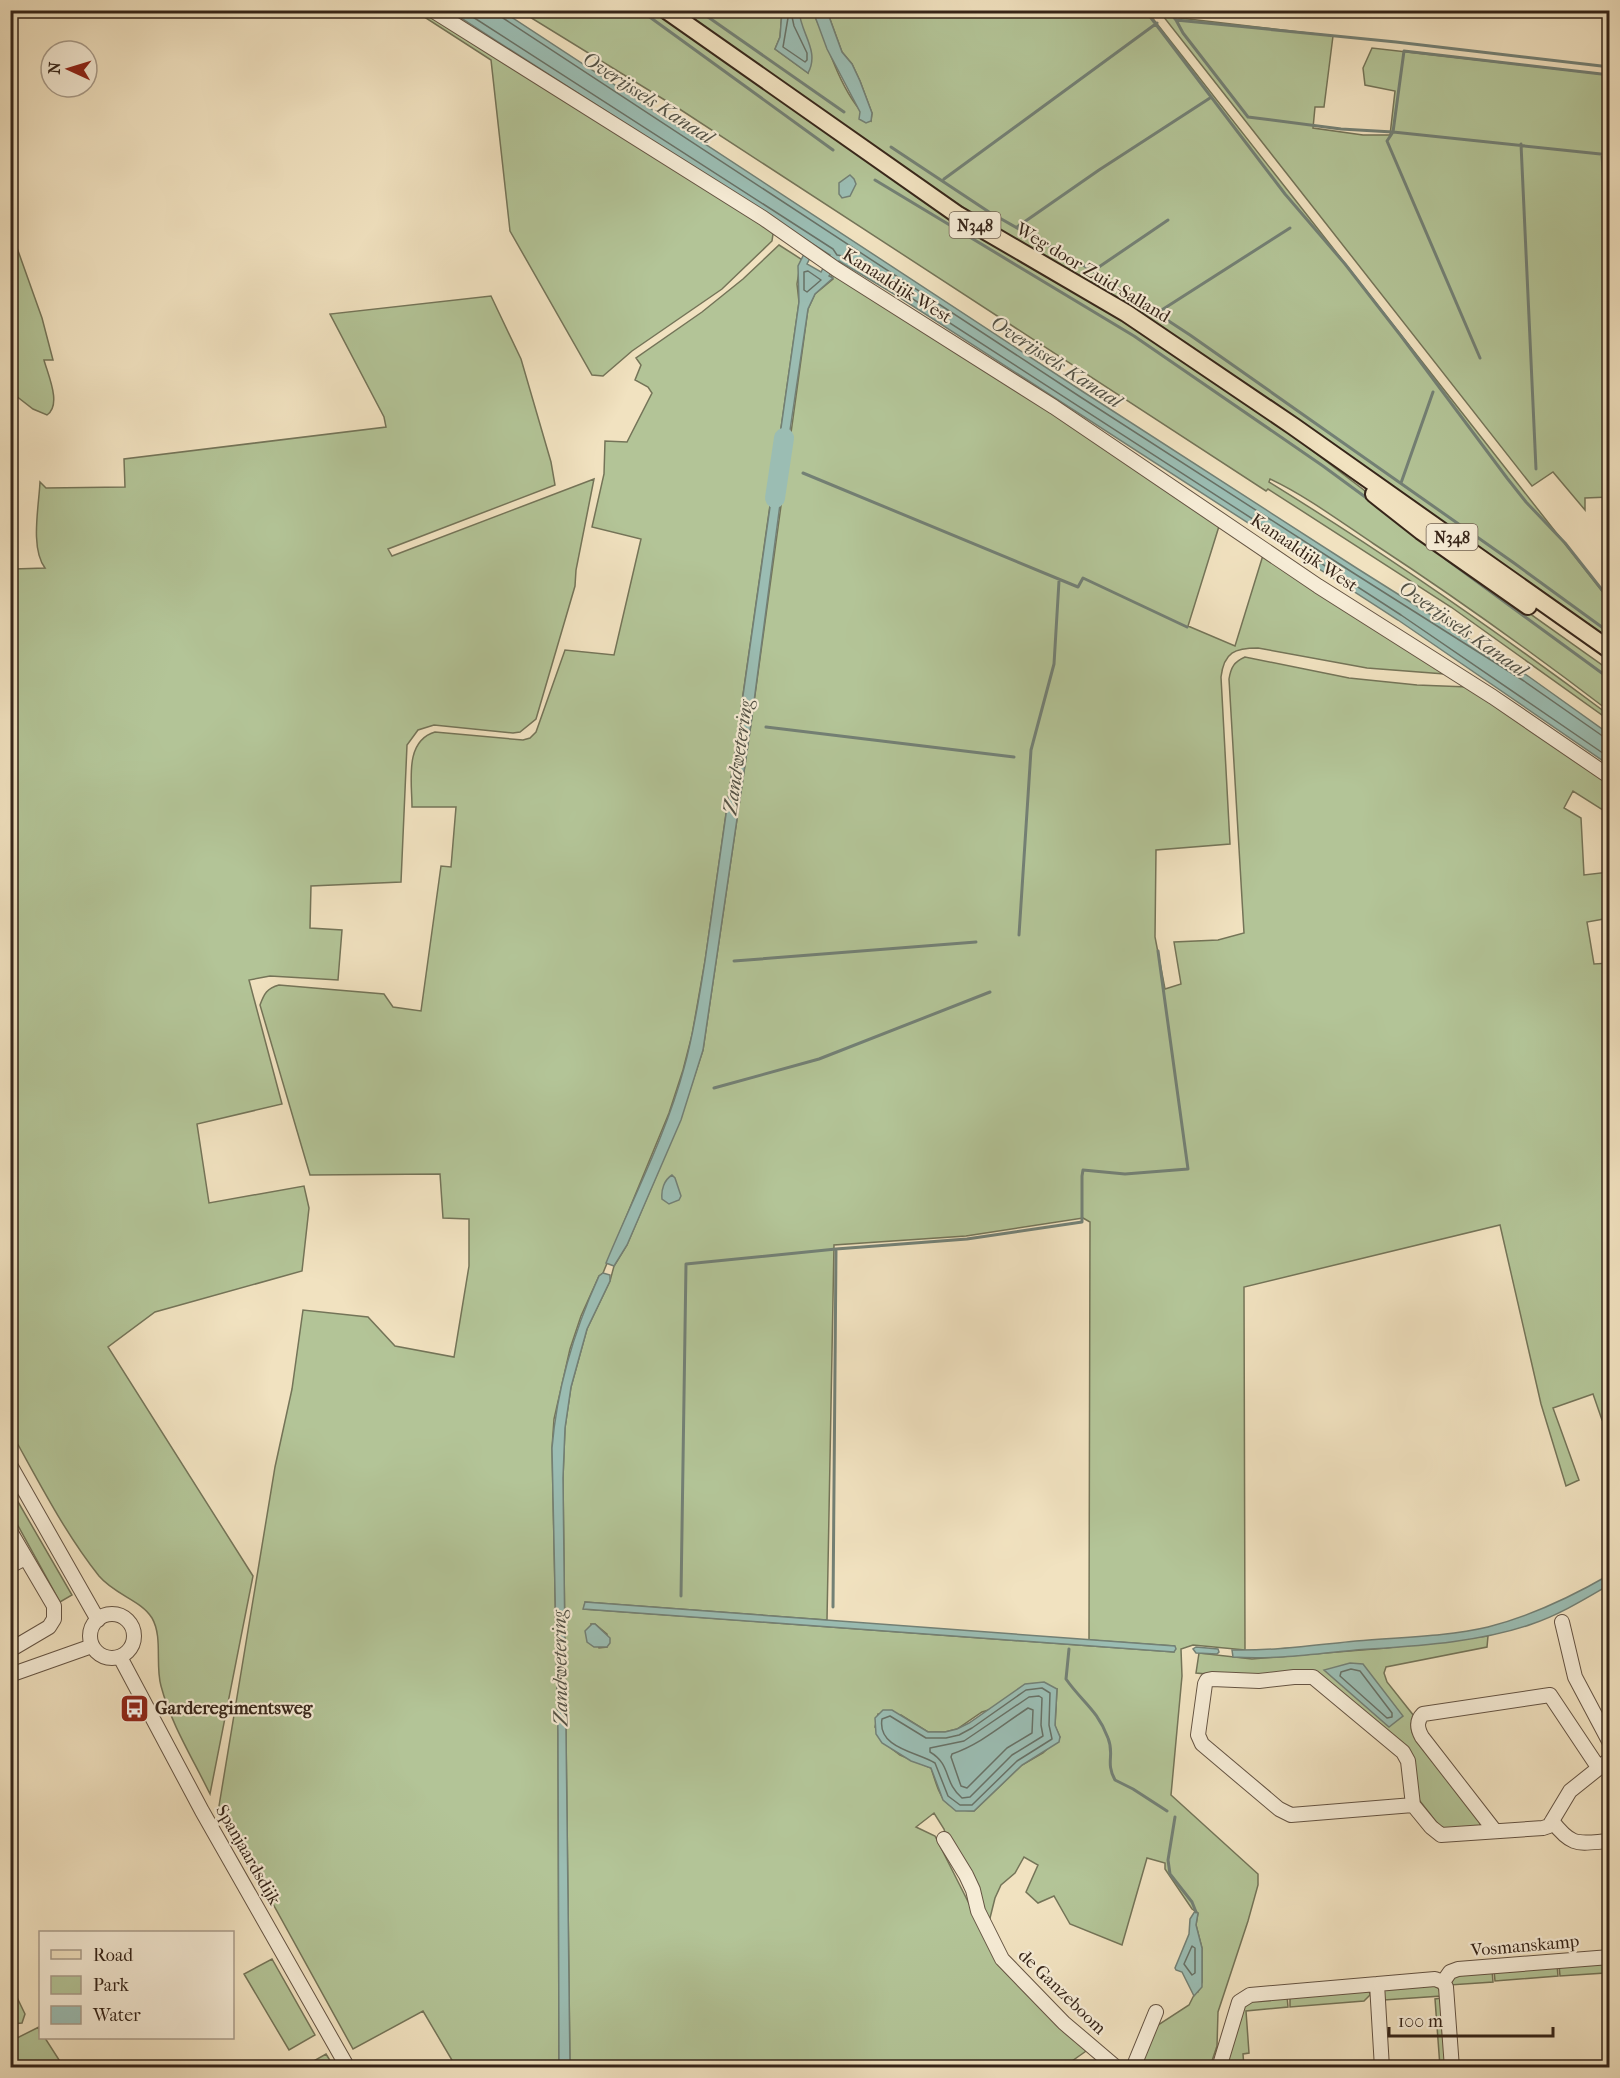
<svg xmlns="http://www.w3.org/2000/svg" width="1620" height="2078" viewBox="0 0 1620 2078" font-family="'IM FELL French Canon',serif">
<style>
.green{fill:#b3c497;stroke:#747458;stroke-width:1.5;fill-rule:evenodd}
.water{fill:#9bbdb3;stroke:#738075;stroke-width:1.5}
.lines{fill:none;stroke-linecap:round;stroke-linejoin:round}
.shore{stroke:#687166;stroke-width:1.5}
.stream{stroke:#738075;stroke-width:3}
.river{stroke:#9bbdb3;stroke-width:20}
.minor-casing{stroke:#655443;stroke-width:16}
.major-casing{stroke:#362519;stroke-width:20}
.minor{stroke:#f6ecd6;stroke-width:14}
.major{stroke:#f1e2c0;stroke-width:16}
.labels{text-anchor:middle;dominant-baseline:central;stroke-width:4.5;stroke-linejoin:round;paint-order:stroke}
.shield{fill:#f6ecd6;stroke:#706152;stroke-width:1.5}
.shield-label{font-size:16px;font-weight:bold;fill:#362519}
.street-label{font-size:18px;fill:#362519;stroke:#f6ecd6}
.poi-label{font-size:18px;font-weight:bold;fill:#362519;stroke:#f6ecd6;text-anchor:start}
.water-label{font-size:20px;font-style:italic;fill:#545347;stroke:#f6ecd6}
</style>
<rect width="100%" height="100%" fill="#f1e2c0"/>
<filter id="stains"><feTurbulence type="fractalNoise" baseFrequency=".00333" numOctaves="4"/><feColorMatrix values="0 0 0 0 .2 0 0 0 0 .09 0 0 0 0 .02 0 0 0 .5 -.17"/></filter>
<radialGradient id="worn" r=".72"><stop offset=".6" stop-color="#630" stop-opacity="0"/><stop offset="1" stop-color="#630" stop-opacity=".3"/></radialGradient>
<path class="green" d="M415,11H429L771,231L773,234L772,241L722,289L632,351L603,376L592,375L510,231L491,60Z
M520,11H654L919,198L989,243L1093,300L1284,429L1470,571L1609,670V711C1533,653 1455,597 1374,544C1341,522 1306,496 1270,479L1269,482C1386,554 1499,633 1609,715V720L1451,607L1268,489L1266,491L681,110Z
M680,11H782L780,37L775,49L808,73L807,40L800,24L799,11H813C815,18 819,25 822,32C832,60 847,102 871,121L872,113L860,81L852,64L842,52L827,11H1147L1609,600V643L1165,329C1090,279 1008,238 932,188C846,132 764,70 680,11Z
M1163,16L1333,36L1324,107H1315L1313,128L1363,135H1390L1395,91L1365,85L1363,68L1372,48L1609,75V497L1585,498V510L1553,472L1532,486Z
M11,231L42,318L53,360H44C48,375 62,405 47,415L33,409L11,392Z
M779,245L801,259L797,284L799,302L705,961L692,1035L683,1070L669,1113L603,1273L599,1276L581,1316L570,1349L554,1419L552,1448L558,1734L559,2067H456L423,2011L353,2049L219,1806L275,1467L292,1389L303,1310L368,1317L395,1346L454,1357L469,1266V1219L443,1218L440,1174L310,1175L260,1005C264,994 267,988 279,985L384,994L393,1007L421,1011L441,866L451,867L456,807H412C412,782 404,741 435,732L523,740L530,738L536,732L565,650L614,655L641,539L592,527L604,474L605,441L627,442L652,393L648,387L635,380L641,365L636,358L702,312L743,279Z
M833,272L952,347L1220,523L1188,626L1235,646L1264,552L1445,674L1367,668L1258,648C1235,648 1224,652 1221,677L1230,844L1156,850L1155,937L1165,989L1181,984L1174,942L1218,940L1244,933L1229,679C1231,667 1234,662 1245,657L1349,678L1417,685L1468,687L1609,782V814L1573,791L1564,808L1581,818L1584,875L1609,872V918L1587,922L1594,964L1610,963L1609,1417L1602,1420L1593,1394L1553,1408L1579,1480L1566,1486L1541,1404L1500,1225L1244,1287L1245,1650L1193,1645L1181,1649L1182,1676L1171,1795L1258,1874V1885L1248,1921L1218,2012L1217,2046L1210,2067H1138L1154,2030L1158,2025L1189,2005L1195,1993L1198,1992L1202,1982V1948L1196,1925L1198,1913L1192,1909L1165,1869V1863L1147,1858L1122,1945L1070,1924L1054,1896L1038,1903L1026,1892L1038,1865L1024,1857L1015,1873L1001,1885L995,1898L988,1926L950,1850L944,1829L934,1813L916,1827L935,1836L1000,1965L1089,2049L1062,2068L570,2067L563,1478L565,1428L571,1387L587,1329L610,1281L614,1266L627,1245L680,1120L703,1050L751,724L808,309L815,294L833,279L831,275ZM1083,1218L1090,1222L1089,1640L1174,1646V1652L584,1609L585,1602L827,1620L834,1245L966,1236ZM591,1624H595L607,1634V1647L599,1648ZM1057,1689L1055,1726L1060,1737L1043,1753L1022,1765L974,1811C942,1811 940,1795 931,1768L900,1755L892,1749L875,1727L878,1714L901,1715L928,1732H945L957,1729L982,1712Z
M491,296L521,359L551,462L555,485L388,549L392,556L594,479L576,570L575,586L536,719L520,732L513,733L434,725L418,730L407,745L401,882L311,886L310,928L342,930L338,980L270,976L249,980L282,1104L197,1124L209,1203L304,1186L309,1208L302,1271L155,1312L108,1347L253,1576L210,1794C193,1759 171,1724 161,1686C155,1665 163,1637 152,1618C141,1600 115,1595 99,1576C64,1532 38,1480 11,1432V572L14,569L45,568C30,548 39,506 40,482L46,488L125,487L124,459L386,427L384,417L330,314Z
M10,1488L72,1595L60,1602L11,1513Z
M1488,1636L1487,1647L1386,1667L1384,1673L1387,1682L1414,1716L1411,1724L1412,1732L1481,1822L1479,1827L1441,1828L1416,1796L1409,1749L1315,1672L1250,1678L1196,1673L1199,1653L1252,1659L1386,1648Z
M272,1959L315,2035L289,2050L244,1974Z
M1603,1961L1605,1973L1560,1976L1559,1965Z
M1557,1965L1558,1976L1495,1981L1494,1970Z
M1492,1970L1493,1982L1450,1985L1456,1975Z
M11,1985L25,2014L22,2023L11,2024Z
M1433,1985L1439,1989L1441,1996L1384,2000V1988Z
M1369,1989L1370,1995L1364,2001L1290,2007V1996Z
M1287,1996L1288,2007L1246,2011L1249,2053L1243,2054L1244,2067L1223,2068L1243,2005L1247,2001Z
M1441,1998L1447,2067H1440L1435,1999Z
M39,2027L40,2038H45L63,2066L11,2067V2041Z
M326,2054L334,2067H303Z"/>
<path class="water" d="M450,11H502L1085,393L1358,569L1528,676L1609,734V765L1398,620L899,297L839,261L829,276L833,278L815,294L808,309L785,464L776,463L799,302L798,266L804,254L810,258L807,264L821,272L830,255Z
M782,11H799C801,34 820,51 808,73L775,49L780,37Z
M813,11H827L842,52L852,64L860,81L872,113L871,121L866,123L859,119L860,112L827,49Z
M850,175L854,179L856,184L850,196L842,198L839,194V183Z
M775,472L784,474L751,724L703,1050L681,1120L627,1245L614,1266L606,1263C632,1200 666,1135 684,1068C694,1033 699,997 705,961Z
M672,1175L675,1178L681,1196L679,1200L669,1204L662,1199C661,1190 664,1180 672,1175Z
M603,1273L610,1275V1281L587,1329L571,1387L565,1428L563,1478L570,2067H559L558,1734L552,1448C557,1387 574,1331 599,1276Z
M1609,1575V1585C1585,1599 1559,1615 1532,1624C1478,1643 1413,1646 1356,1650C1315,1654 1274,1660 1233,1657L1232,1650C1273,1651 1315,1645 1356,1641C1399,1637 1445,1637 1488,1627C1531,1616 1571,1597 1609,1575Z
M585,1602L1175,1646L1176,1649L1174,1652L583,1609Z
M592,1624H595L610,1638V1643L607,1647H594L587,1642L585,1631Z
M1196,1647L1218,1649L1219,1652L1217,1654L1196,1653L1193,1649Z
M1350,1663L1363,1664L1403,1716L1389,1727L1324,1670Z
M1044,1682L1057,1689L1055,1725L1060,1737L1059,1742L1022,1765L974,1811H956L943,1800L931,1768L911,1761L882,1743L876,1734L875,1718L883,1710H892L928,1732H945L957,1729L969,1723L1025,1684Z
M1195,1911L1198,1913L1196,1925L1202,1948V1987L1194,1996L1182,1972L1176,1970L1175,1968L1189,1934L1190,1919Z"/>
<g class="lines">
<path class="shore" d="M462,10L833,249L837,255L843,256L902,292L1401,615L1610,758
M500,10L503,18L1082,398L1355,574L1524,681L1604,737L1610,738
M787,10L789,12L783,47L805,62L807,60V53L794,26L791,12L793,10
M808,271L821,280L807,292L804,290V272Z
M1351,1669L1360,1671L1392,1713V1717L1387,1718L1340,1676L1341,1672Z
M1042,1688L1050,1693L1049,1725L1052,1739L1017,1761L972,1805H960L948,1796L935,1763C917,1752 877,1748 882,1719L890,1716L926,1738H946L959,1735L972,1728L1026,1690Z
M1039,1696L1042,1698L1041,1725L1043,1736L1012,1755L970,1797L962,1798C943,1782 952,1765 930,1752V1748L964,1741L1029,1697Z
M1028,1708L1033,1710L1032,1733L1007,1748L967,1788L961,1786L951,1757L952,1754C981,1744 1002,1725 1028,1708Z
M1192,1946L1195,1948V1973L1192,1975L1184,1964Z"/>
<path class="stream" d="M640,10L833,150
M698,10L844,112
M1145,10L1285,194L1345,264L1401,336L1507,478L1526,502L1565,543L1610,600
M1168,10L1176,20L1396,42L1610,67
M1176,20L1183,33L1248,117L1341,129L1393,132L1404,51L1610,75
M1521,144L1536,469
M891,147L989,212L1088,268L1190,335L1514,563L1610,633
M1602,154L1610,292
M944,179L1157,23
M875,180L1134,336L1323,466L1372,502
M1017,227L1099,170L1210,98
M1093,271L1168,220
M1157,313L1290,228
M1480,358L1387,141L1393,132L1610,155
M803,473L1078,587L1083,578L1187,627
M1401,483L1433,392
M1446,559L1610,679
M766,727L1014,757
M1019,935L1031,750L1054,664L1059,581
M734,961L976,942
M714,1088L819,1059L990,992
M681,1596L686,1264L836,1249L967,1239L1082,1222V1176L1083,1170L1125,1174L1188,1169L1158,951
M833,1607L836,1249
M1069,1649L1066,1679C1082,1702 1097,1709 1108,1738C1115,1755 1105,1762 1115,1780L1133,1789L1167,1811
M1175,1817L1168,1860L1170,1874L1192,1902L1196,1912"/>
<path class="river" d="M775,498L784,438"/>
<defs>
<path id="minor" d="M432,10L763,218L836,269L1054,407L1318,586L1493,697L1610,777
M10,1465L98,1620
M10,1531L54,1606V1619L49,1627L10,1650
M10,1566L25,1558
M90 1636a22 22 0 1 1 44 0a22 22 0 1 1-44 0Z
M1562,1622L1575,1677L1610,1743
M120,1657L202,1811L348,2068
M10,1675L92,1646
M1294,1677H1313L1403,1752L1408,1761L1413,1805L1291,1815L1279,1809L1202,1744L1198,1735L1205,1684L1207,1680L1212,1679L1259,1681Z
M1413,1805L1431,1827L1441,1835L1543,1828L1549,1826L1570,1791L1610,1759
M1552,1821C1573,1848 1578,1843 1610,1841
M1495,1831L1422,1737C1417,1728 1416,1721 1423,1714L1550,1695L1598,1767
M944,1839L966,1875L973,1890L978,1911L1002,1959L1064,2023L1117,2068
M1443,1982L1446,1987L1452,2068
M1377,1984L1382,2068
M1133,2068L1156,2012
M1219,2068L1239,2002L1250,1995L1435,1979L1443,1982L1450,1972L1458,1969L1610,1957"/>
<path id="major" d="M666,10L958,215L1126,313L1293,426L1610,650
M1374,494L1421,531L1528,606"/>
</defs>
<use href="#minor" class="minor-casing"/>
<use href="#major" class="major-casing"/>
<use href="#minor" class="minor"/>
<use href="#major" class="major"/>
</g>
<defs>
<symbol id="bus-square" viewBox="-11 -11 22 22"><rect x="-9" y="-9" width="18" height="18" rx="4" fill="#8f2418" stroke="#f6ecd6"/><path d="M-5-6H5V4H4V6H2V4H-2V6H-4V4H-5ZM-3.5-4V0h7V-4ZM-3.5 1.2v1.5H-2V1.2ZM2 1.2v1.5H3.5V1.2Z" fill="#fff"/></symbol>
</defs>
<g fill-rule="evenodd">
<use href="#bus-square" x="118" y="1692" width="33" height="33"/>
</g>
<g class="labels">
<g class="shield">
<rect x="949.5" y="212" width="51" height="26" rx="4.5"/>
<rect x="1426.5" y="524" width="51" height="26" rx="4.5"/>
</g>
<g class="shield-label">
<text x="975" y="225">N348</text>
<text x="1452" y="537">N348</text>
</g>
<g class="street-label">
<text transform="translate(1093 273) rotate(31)">Weg door Zuid-Salland</text>
<text transform="translate(897 286) rotate(32)">Kanaaldijk West</text>
<text transform="translate(1304 553) rotate(34)">Kanaaldijk West</text>
<text transform="translate(248 1855) rotate(60)">Spanjaardsdijk</text>
<text transform="translate(1525 1946) rotate(-5)">Vosmanskamp</text>
<text transform="translate(1062 1992) rotate(44)">de Ganzeboom</text>
</g>
<g class="poi-label">
<text x="155" y="1708">Garderegimentsweg</text>
</g>
<g class="water-label">
<text transform="translate(648 98) rotate(33)">Overijssels Kanaal</text>
<text transform="translate(1056 362) rotate(33)">Overijssels Kanaal</text>
<text transform="translate(1463 629) rotate(35)">Overijssels Kanaal</text>
<text transform="translate(738 757) rotate(-82)">Zandwetering</text>
<text transform="translate(560 1668) rotate(-91)">Zandwetering</text>
</g>
</g>
<rect width="1620" height="2078" fill="none" stroke="#f1e2c0" stroke-width="36"/>
<rect x="12" y="12" width="1596" height="2054" fill="none" stroke="#362519" stroke-width="3"/>
<rect x="18" y="18" width="1584" height="2042" fill="none" stroke="#362519" stroke-width="1.5"/>
<rect x="39" y="1931" width="195" height="108" fill="#f6ecd6" stroke="#a99c8a" stroke-width="1.5"/>
<rect x="51" y="1950" width="30" height="9" fill="#f1e2c0" stroke="#a99c8a" stroke-width="1.5"/>
<text x="93" y="1961" font-size="18" fill="#362519">Road</text>
<rect x="51" y="1976" width="30" height="18" fill="#b3c497" stroke="#a99c8a" stroke-width="1.5"/>
<text x="93" y="1991" font-size="18" fill="#362519">Park</text>
<rect x="51" y="2006" width="30" height="18" fill="#9bbdb3" stroke="#a99c8a" stroke-width="1.5"/>
<text x="93" y="2021" font-size="18" fill="#362519">Water</text>
<g transform="translate(69 69) rotate(274)"><circle r="28" fill="#f6ecd6" stroke="#a99c8a" stroke-width="1.5"/>
<path d="M0-4.5L10 22L0 15L-10 22Z" fill="#8f2418"/>
<text y="-9" font-size="16" font-weight="bold" text-anchor="middle" fill="#362519">N</text>
</g>
<path d="M1389 2027v9h164v-9" fill="none" stroke="#362519" stroke-width="3"/>
<text x="1398" y="2027" font-size="18" fill="#362519" stroke="#f6ecd6" stroke-width="4.5" paint-order="stroke">100 m</text>
<rect width="100%" height="100%" filter="url(#stains)"/>
<rect width="100%" height="100%" fill="url(#worn)"/>
</svg>
